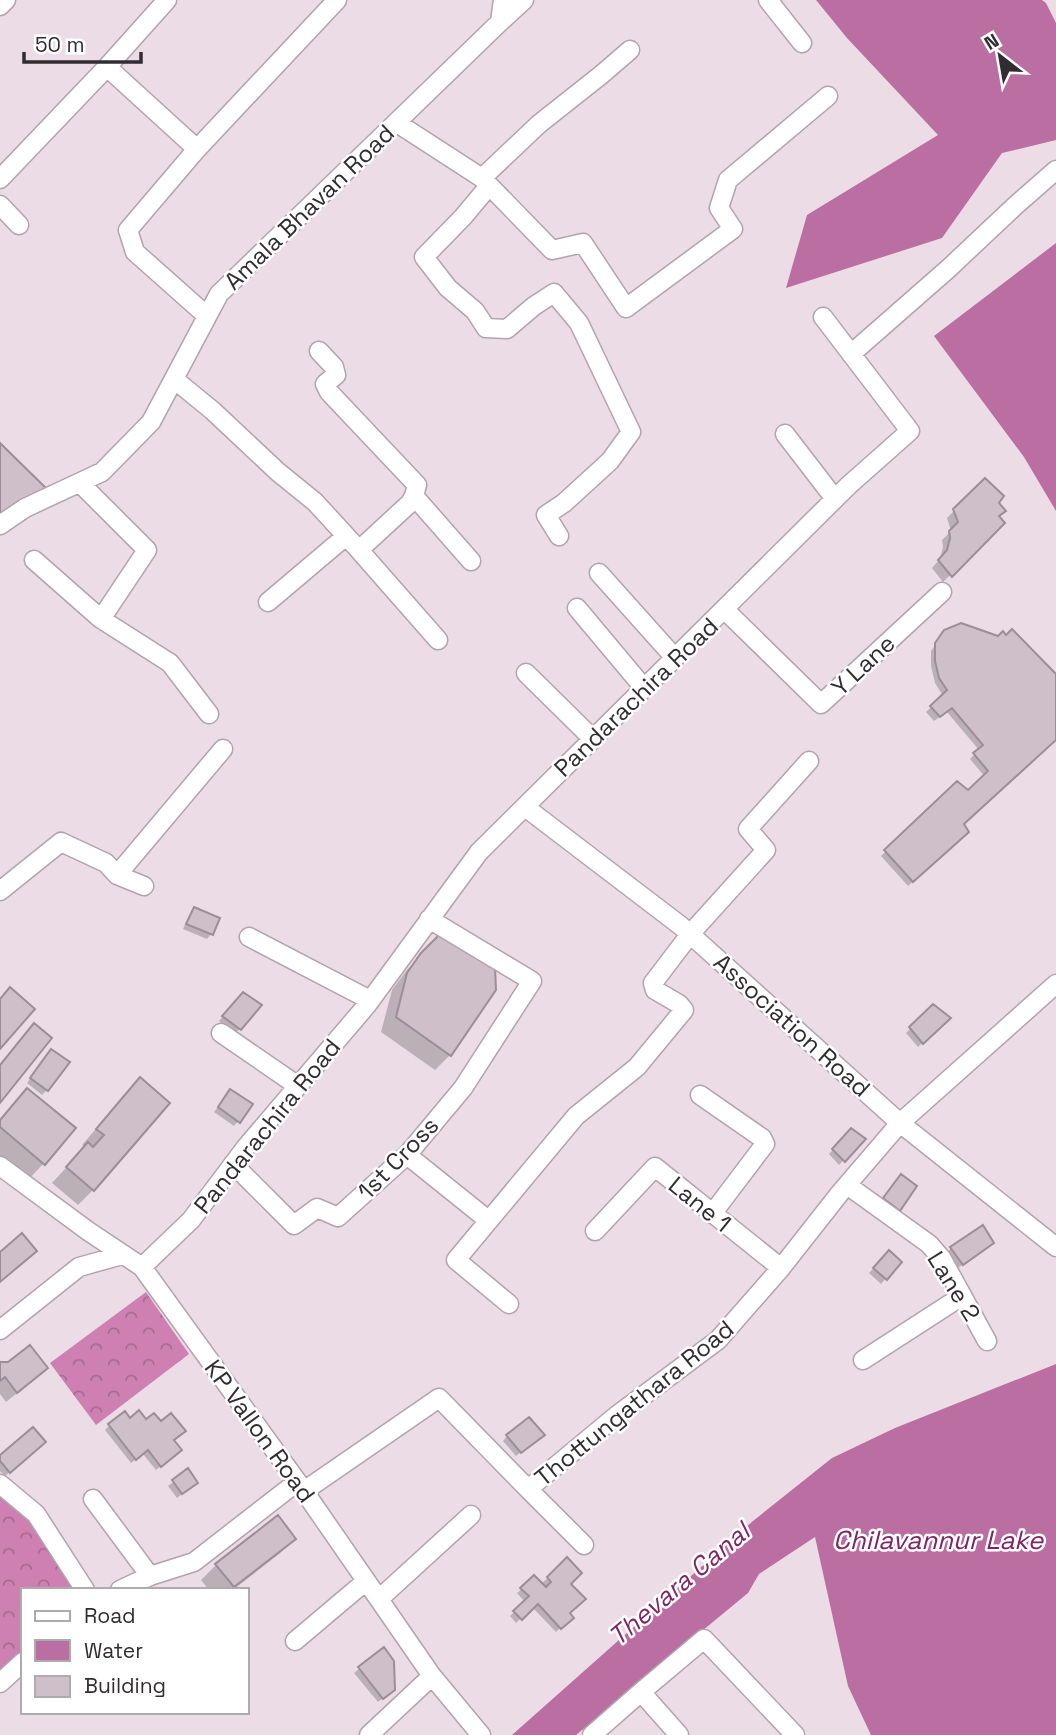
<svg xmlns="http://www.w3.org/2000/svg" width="1056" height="1735" viewBox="0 0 1056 1735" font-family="'Space Grotesk',sans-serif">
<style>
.forest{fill:url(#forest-crowns)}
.water{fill:#bb6ea1}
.shadow{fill:#0003}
.building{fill:#cfbfc9;stroke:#9c8d96;stroke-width:2}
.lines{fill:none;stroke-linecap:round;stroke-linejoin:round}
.minor-casing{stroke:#b2a3ac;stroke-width:21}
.minor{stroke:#fff;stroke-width:18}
.labels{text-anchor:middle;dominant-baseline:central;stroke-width:5;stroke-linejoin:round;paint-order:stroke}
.street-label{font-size:24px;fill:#322c30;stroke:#fff}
.water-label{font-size:26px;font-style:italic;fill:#802467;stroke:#fff}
</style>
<defs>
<pattern id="forest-crowns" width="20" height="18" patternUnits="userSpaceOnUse" patternTransform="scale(1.75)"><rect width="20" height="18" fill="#ce80b3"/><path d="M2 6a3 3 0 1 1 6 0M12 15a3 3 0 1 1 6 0" fill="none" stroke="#a86992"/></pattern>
</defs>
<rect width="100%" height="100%" fill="#ecdce5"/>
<path class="forest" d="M146,1292L189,1354L96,1425L50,1363Z
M0,1492L31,1519L78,1590H23V1654L0,1674Z"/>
<path class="water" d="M816,0H1042L1046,3L1056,23V140L1002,153L942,238L786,288L807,215L938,135L847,38Z
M1056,243V511L1024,457L934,336Z
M1056,1364V1735H871L848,1686L815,1537L759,1574L748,1593L576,1735H512L753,1521L832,1458L895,1428Z"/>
<path class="shadow" d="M985,480L997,503L998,517L1003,523L943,582L932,568L940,559L943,547L942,540L951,531L947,518Z
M944,633L1056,677V739L962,824L963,837L908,886L881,856L957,783L968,793L985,777L970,759L979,750L947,712L934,721L926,712L943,696L935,683L931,666V651Z
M194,909L218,919L211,934L207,939L183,929L190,914Z
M439,937L450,1055L435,1070L381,1032L392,990L406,971Z
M238,999L240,1029L235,1033L219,1021Z
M933,1006L948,1018L918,1047L906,1033Z
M47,1055V1090L42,1095L27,1083Z
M140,1080L93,1190L78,1205L52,1183L85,1147L82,1145L125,1095Z
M28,1090L44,1163L29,1179L0,1155V1120Z
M226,1096L251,1105L234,1126L214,1112Z
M851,1130L863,1139L839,1165L829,1154Z
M897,1181L915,1187L894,1215L879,1204Z
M988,1247L958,1268L947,1253L951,1248Z
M889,1252L900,1262L881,1284L869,1273Z
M0,1364L46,1368L36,1378L6,1402L0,1394Z
M129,1420L146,1421L173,1441L175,1455L156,1470L143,1454L131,1463L105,1430L109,1426Z
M507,1436L538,1439L516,1456L503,1441Z
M39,1447L5,1476L0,1471V1458Z
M188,1471L191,1487L177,1498L168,1486Z
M294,1539L279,1554L233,1590H209L201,1580L216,1565Z
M567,1560L569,1584L568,1613L571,1617L556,1632L532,1607L516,1623L510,1616L525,1602L517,1593L522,1589L541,1584Z
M383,1650L388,1694L378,1702L354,1673Z"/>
<path class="building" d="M0,443L49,491L0,518Z
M985,478L1004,496L999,503L1006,511L999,516L1005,523L952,577L938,560L947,550L950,538L949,531L958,522L953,509Z
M961,623L998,636L1003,631L1006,635L1012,629L1056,674V740L964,824L969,832L913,882L884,850L957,781L968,790L988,771L973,753L983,745L952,708L940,717L930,706L947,690L939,678L935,661V643L944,630Z
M194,907L220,918L213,935L186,924Z
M439,935L495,967L496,990L451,1056L396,1017L407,973L421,953Z
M10,987L35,1009L0,1049V999Z
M243,992L262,1005L241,1030L222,1016Z
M933,1004L951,1018L923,1044L909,1027Z
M34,1023L52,1038L0,1103V1065Z
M51,1049L70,1062L48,1091L30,1078Z
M140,1077L170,1103L94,1191L66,1167L88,1142L93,1147L104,1135L96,1129Z
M27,1088L76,1128L45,1165L0,1127V1120Z
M230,1089L253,1104L240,1123L218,1107Z
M851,1128L866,1139L845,1162L832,1149Z
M901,1174L917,1186L900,1211L883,1198Z
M983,1225L994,1243L963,1265L950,1247Z
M22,1233L37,1251L0,1282V1252Z
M889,1250L902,1262L887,1280L873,1268Z
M30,1345L48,1368L17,1393L5,1377L0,1381V1362H8Z
M139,1410L146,1419L154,1413L161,1421L171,1413L186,1431L174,1440L182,1450L161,1467L148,1450L136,1460L108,1424L125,1411L130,1418Z
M529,1417L545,1435L521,1453L506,1435Z
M33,1427L46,1442L10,1473L0,1461V1455Z
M188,1468L198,1483L182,1494L172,1480Z
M278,1515L296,1539L234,1587L215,1564Z
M567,1557L582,1573L571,1584L586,1599L570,1613L574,1618L561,1629L538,1604L522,1620L513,1611L529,1596L520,1588L534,1575L546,1587L551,1582L547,1577Z
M384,1647L394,1661L395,1690L383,1699L358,1667Z"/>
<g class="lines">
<defs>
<path id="minor" d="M167,0L107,67L197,149L128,230L135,252L207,316
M768,0L802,43
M0,6L6,0
M500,22L524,0
M397,123L482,178L552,250L583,243L626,308L733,229L719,208L728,180L828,96
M197,149L337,0
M482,178L539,124L601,75L630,50
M0,179L107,67
M489,186L463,217L424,257L448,288L475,311L486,328L507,329L534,306L554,293L579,323L631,432L610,461L564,503L546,515L559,536
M0,205L19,225
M851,354L948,269L1016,205L1056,170
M174,379L213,411L278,472L315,502L359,550L410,503L414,496L417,485L329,392L325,384L336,375L334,367L319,351
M785,434L835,499
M80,483L147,550L101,619L170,663L209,714
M414,496L471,561
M0,525L25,508L102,472L151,422L219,294L500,22L503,0
M359,550L438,640
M34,560L101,619
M599,573L675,658
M268,602L346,536
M577,608L644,688
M725,610L821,704L942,592
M526,673L593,739
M525,807L681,926L900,1123L1056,1247
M117,875L223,749
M0,891L61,842L106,863L117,875L144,886
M249,937L370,1000
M221,1033L298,1086
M700,1095L762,1138L765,1144L712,1214
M407,1155L488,1220
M233,1164L294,1225L317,1208L338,1217L407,1155L463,1088L532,981L429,919
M0,1166L88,1231L142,1267L304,1491L432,1676L481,1735
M847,1185L929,1244L942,1259L987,1341
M595,1231L655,1167L781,1268
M142,1267L191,1220L246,1147L367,1005L479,852L849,485L910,431L823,317
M509,1304L456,1260L576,1116L637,1067L684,1010L679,1004L655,990L653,983L691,933L766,850L748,829L809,761
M0,1330L79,1267L122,1255
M863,1360L962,1296
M0,1484L36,1514L85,1590
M528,1489L584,1545
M304,1491L439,1398L528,1489L616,1416L718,1340L781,1268L840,1193L900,1123L1056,984
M93,1499L150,1576
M120,1590L150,1576L194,1562L297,1482
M379,1599L471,1515
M295,1641L366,1581
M0,1683L23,1662
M641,1692L679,1735
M369,1735L432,1676
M592,1735L641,1692L704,1639L795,1735"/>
</defs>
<use href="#minor" class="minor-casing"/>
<use href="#minor" class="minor"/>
</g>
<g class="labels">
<g class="street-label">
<text transform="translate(309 207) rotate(-44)">Amala Bhavan Road</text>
<text transform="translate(863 665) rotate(-43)">Y Lane</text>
<text transform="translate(636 697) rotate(-44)">Pandarachira Road</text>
<text transform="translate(792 1025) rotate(42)">Association Road</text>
<text transform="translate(267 1126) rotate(-51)">Pandarachira Road</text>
<text transform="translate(398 1158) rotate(-46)">1st Cross</text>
<text transform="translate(700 1204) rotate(39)">Lane 1</text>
<text transform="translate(954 1286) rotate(58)">Lane 2</text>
<text transform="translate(634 1403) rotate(-39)">Thottungathara Road</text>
<text transform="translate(260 1431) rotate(54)">KP Vallon Road</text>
</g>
<g class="water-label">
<text x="938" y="1540">Chilavannur Lake</text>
<text transform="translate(679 1584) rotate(-40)">Thevara Canal</text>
</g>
</g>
<rect x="21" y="1588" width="228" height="126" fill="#ffffff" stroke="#adabac" stroke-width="2"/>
<rect x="35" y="1611" width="35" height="10" fill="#ffffff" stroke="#adabac" stroke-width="2"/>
<text x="84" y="1623" font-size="21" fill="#322c30">Road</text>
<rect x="35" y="1640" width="35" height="21" fill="#bb6ea1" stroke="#adabac" stroke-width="2"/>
<text x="84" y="1658" font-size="21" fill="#322c30">Water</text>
<rect x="35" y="1676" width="35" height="21" fill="#cfbfc9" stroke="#adabac" stroke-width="2"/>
<text x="84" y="1693" font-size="21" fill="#322c30">Building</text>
<g transform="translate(1000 56) rotate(329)" stroke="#ffffff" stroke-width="5" paint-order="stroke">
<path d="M0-5L12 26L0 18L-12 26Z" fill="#322c30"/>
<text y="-10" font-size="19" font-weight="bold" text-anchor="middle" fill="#322c30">N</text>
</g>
<path d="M24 52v10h117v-10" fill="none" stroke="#322c30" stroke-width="3.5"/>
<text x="35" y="52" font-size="21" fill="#322c30" stroke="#ffffff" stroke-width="5" paint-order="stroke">50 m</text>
</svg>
